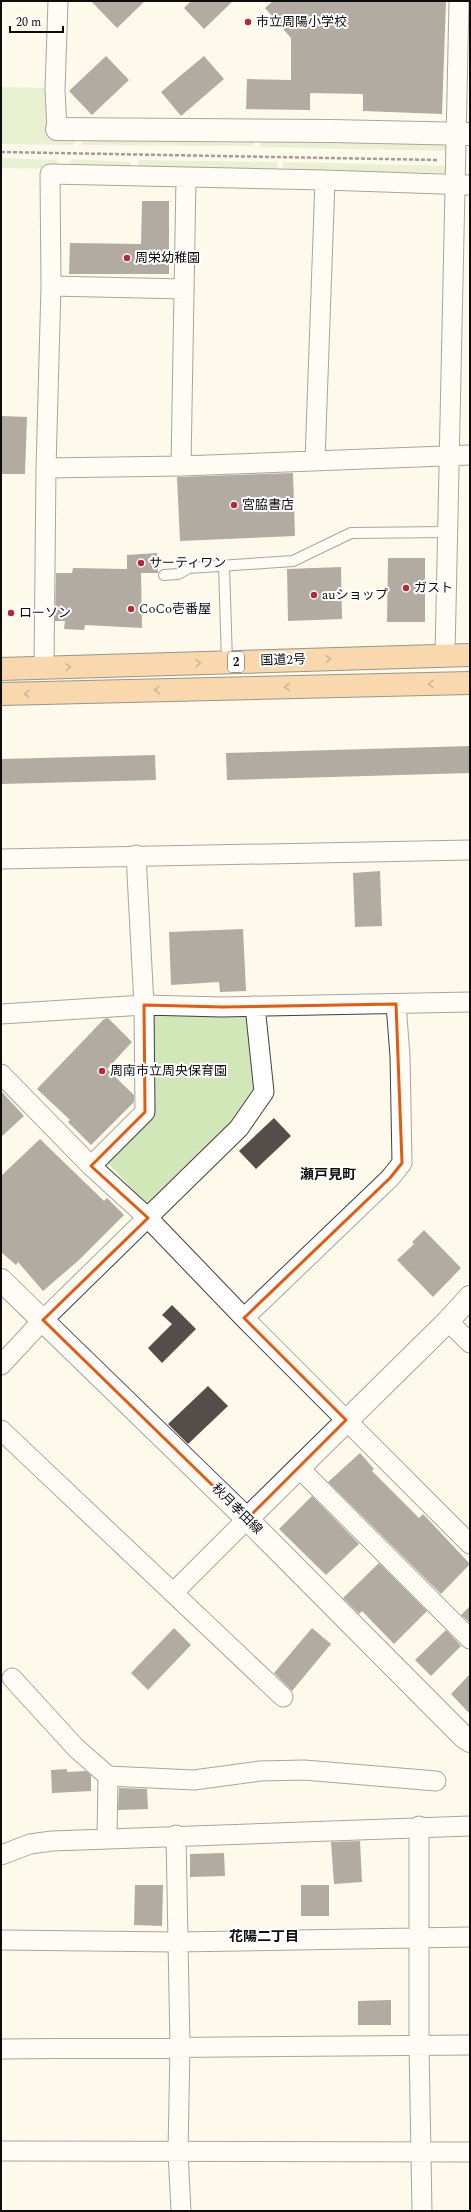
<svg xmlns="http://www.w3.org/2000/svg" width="471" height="2212" viewBox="0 0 471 2212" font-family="Spectral,'Noto Sans JP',serif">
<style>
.green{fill:#d2e7b7}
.building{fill:#544d49}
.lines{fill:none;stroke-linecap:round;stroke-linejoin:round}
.service-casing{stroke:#3f3f3f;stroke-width:12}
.minor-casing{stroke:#3f3f3f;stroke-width:21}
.tertiary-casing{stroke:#3f3f3f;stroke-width:24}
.trunk-casing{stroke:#1d1d1d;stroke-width:24}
.path{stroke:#2e2e2e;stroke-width:2.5;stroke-dasharray:4 2;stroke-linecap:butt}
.service{stroke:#fff;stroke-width:10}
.minor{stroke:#fff;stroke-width:19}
.tertiary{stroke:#fff;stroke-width:22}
.trunk{stroke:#f2b05f;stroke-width:22}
.oneway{stroke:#8a663a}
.marked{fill:none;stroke:#e8590c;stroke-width:3;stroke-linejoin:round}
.poi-dot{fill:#b72937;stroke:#fff;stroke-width:1.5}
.labels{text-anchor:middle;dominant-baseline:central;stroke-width:4;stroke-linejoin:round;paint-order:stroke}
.shield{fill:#fff;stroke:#555;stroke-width:1}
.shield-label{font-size:12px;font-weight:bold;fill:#0c0c0c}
.poi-label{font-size:13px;fill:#0c0c0c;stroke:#fff;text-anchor:start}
.street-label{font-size:13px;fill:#0c0c0c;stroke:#fff}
.neighbourhood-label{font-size:14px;font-weight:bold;fill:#0c0c0c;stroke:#fff}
</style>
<rect width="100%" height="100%" fill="#fefaeb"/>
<path class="green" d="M1,87L48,88L49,137L75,138L74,145L1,144Z
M82,137L254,138V146L82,145Z
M261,138L448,143L447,151L260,147Z
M1,158L57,160V169L1,168Z
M71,159L130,162V168L70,167Z
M138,160L278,162V170L139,168Z
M283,162L448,166L447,173L283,170Z
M152,1013L250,1017L257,1089L241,1114L148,1206L107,1162L150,1120L154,1108Z"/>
<path class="building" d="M91,1H145L117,28Z
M191,1H233L204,29L184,8Z
M273,1H446L442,114L363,111V94L310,93V110L246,109L247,79L291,80V38L265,8Z
M106,56L129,80L92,115L69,91Z
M204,56L224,79L181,116L161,92Z
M142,201H169V274H69L70,243L141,244Z
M1,416L27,417L25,474H1Z
M293,473L295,536L180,541L177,477Z
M157,553L158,573H141L142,628L85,625L84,630L64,629L65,621H55L56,573H72L73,568L127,569V555Z
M388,558H425V622H387Z
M341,567L342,619L288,621L287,569Z
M470,746V773L227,780L226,753Z
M155,755L156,780L1,784V759Z
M380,871L382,926L355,927L353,873Z
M243,929L246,991L220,992L219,982L171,985L169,932Z
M108,1018L132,1042L107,1069L134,1095V1102L91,1145L68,1122L70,1120L37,1089L104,1019Z
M1,1091L24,1116L1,1137Z
M274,1118L291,1136L256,1169L239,1151Z
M40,1139L104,1201L107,1198L124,1215L79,1260L43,1291L18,1262L16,1265L1,1252V1176Z
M424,1230L461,1268L433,1297L397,1260L414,1244L412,1242Z
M172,1305L196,1329L162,1363L148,1348L172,1324L162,1315Z
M208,1386L228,1406L188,1444L168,1424Z
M360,1453L374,1469L372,1471L419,1518L423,1514L470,1564L441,1594L328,1482Z
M312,1496L359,1544L326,1575L279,1529Z
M379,1563L427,1611L394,1644L362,1611L359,1614L343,1598Z
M470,1606V1623L461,1615Z
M174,1628L191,1645L148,1690L131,1673Z
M312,1628L331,1644L292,1691L274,1673Z
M446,1630L461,1646L431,1676L415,1660Z
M470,1674V1714L451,1694Z
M67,1769V1772L86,1771L91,1775V1791L52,1793L51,1770Z
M119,1788L147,1789L148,1809L118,1810Z
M360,1841L362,1882L334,1884L331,1842Z
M224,1853L225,1876L190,1877V1854Z
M135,1885H163L162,1926L134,1925Z
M301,1885H329V1916H301Z
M391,2000V2025H358V2001Z"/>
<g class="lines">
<defs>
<path id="service" d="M224,566L227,662
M164,575L178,574L189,568L293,561L351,533L447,532"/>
<path id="minor" d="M57,129L55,90L58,1
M51,286L184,289
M315,461L325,180
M181,466L186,178
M46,468L181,466L470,455
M445,655L459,1
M44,668L46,468L51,286L50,174L325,180L470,185
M1,859L470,850
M1,1014L144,1005L222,1007L470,1002
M1,1074L91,1166L148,1218L244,1318L470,1544
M91,1166L145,1112L144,1005L136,855
M244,1318L390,1178L402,1163L400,1056L396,1004
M448,1321L470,1343
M1,1365L43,1320L239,1128L264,1092L255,1006
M1,1430L283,1697
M300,1469L470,1639
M173,1593L247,1519
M12,1678L76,1748L108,1776L107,1837
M108,1776L194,1780L260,1771L304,1770L436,1781
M419,1826V2045L422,2211
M176,1835L180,2047L178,2152L181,2211
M1,1855L30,1844L52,1841L470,1826
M1,1940L176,1942L470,1937
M1,2049L470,2045
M3,2151L470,2152"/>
<path id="tertiary" d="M57,129L331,131L470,134
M1,1280L247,1519L464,1737L470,1741
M247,1519L448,1321L470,1297"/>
<path id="trunk" d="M1,669L470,655
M1,694L470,683"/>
</defs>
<use href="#service" class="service-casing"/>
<use href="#minor" class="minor-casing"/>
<use href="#tertiary" class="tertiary-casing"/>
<use href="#trunk" class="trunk-casing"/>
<path class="path" d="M1,152L438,160"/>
<use href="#service" class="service"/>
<use href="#minor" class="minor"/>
<use href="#tertiary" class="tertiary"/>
<use href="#trunk" class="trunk"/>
</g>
<defs><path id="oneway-chevron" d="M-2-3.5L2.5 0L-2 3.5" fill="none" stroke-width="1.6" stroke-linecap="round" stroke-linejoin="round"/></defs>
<g class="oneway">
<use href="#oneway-chevron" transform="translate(328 659) rotate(-2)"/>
<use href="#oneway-chevron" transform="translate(198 663) rotate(-2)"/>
<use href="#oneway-chevron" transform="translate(68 667) rotate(-2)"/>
<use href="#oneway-chevron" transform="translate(431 684) rotate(179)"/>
<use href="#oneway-chevron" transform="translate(287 687) rotate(179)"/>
<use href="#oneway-chevron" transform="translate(157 690) rotate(179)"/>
<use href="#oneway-chevron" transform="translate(27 694) rotate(178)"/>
</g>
<path d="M0 0H471V2212H0ZM396,1004L402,1163L390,1178L244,1318L346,1420L247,1519L43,1320L148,1218L91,1166L145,1112L144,1005L222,1007Z" fill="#fefaeb" fill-opacity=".55" fill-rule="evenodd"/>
<path class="marked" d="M396,1004L402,1163L390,1178L244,1318L346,1420L247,1519L43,1320L148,1218L91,1166L145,1112L144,1005L222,1007Z"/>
<g class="poi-dot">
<circle cx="248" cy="22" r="4"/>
<circle cx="127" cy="258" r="4"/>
<circle cx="234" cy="505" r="4"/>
<circle cx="141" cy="563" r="4"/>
<circle cx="406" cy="588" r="4"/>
<circle cx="314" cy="595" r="4"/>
<circle cx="131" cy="609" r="4"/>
<circle cx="11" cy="613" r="4"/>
<circle cx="102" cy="1071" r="4"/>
</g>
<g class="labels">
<rect class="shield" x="228" y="652" width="16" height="20" rx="3"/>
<g class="shield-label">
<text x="236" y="662">2</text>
</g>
<g class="poi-label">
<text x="256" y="22">市立周陽小学校</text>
<text x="135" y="258">周栄幼稚園</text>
<text x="242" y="505">宮脇書店</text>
<text x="149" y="563">サーティワン</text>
<text x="414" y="588">ガスト</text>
<text x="322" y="595">auショップ</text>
<text x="139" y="609">CoCo壱番屋</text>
<text x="19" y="613">ローソン</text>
<text x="110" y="1071">周南市立周央保育園</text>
</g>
<g class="street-label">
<text transform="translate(283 660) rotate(-2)">国道2号</text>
<text transform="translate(237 1509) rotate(45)">秋月孝田線</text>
</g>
<g class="neighbourhood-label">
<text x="328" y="1174">瀬戸見町</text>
<text x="264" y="1936">花陽二丁目</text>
</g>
</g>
<rect width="471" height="2212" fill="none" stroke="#0c0c0c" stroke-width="4"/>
<path d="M10 26v6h53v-6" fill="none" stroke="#0c0c0c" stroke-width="2"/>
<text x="16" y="26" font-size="12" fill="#0c0c0c" stroke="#ffffff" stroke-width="3" paint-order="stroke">20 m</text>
</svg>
